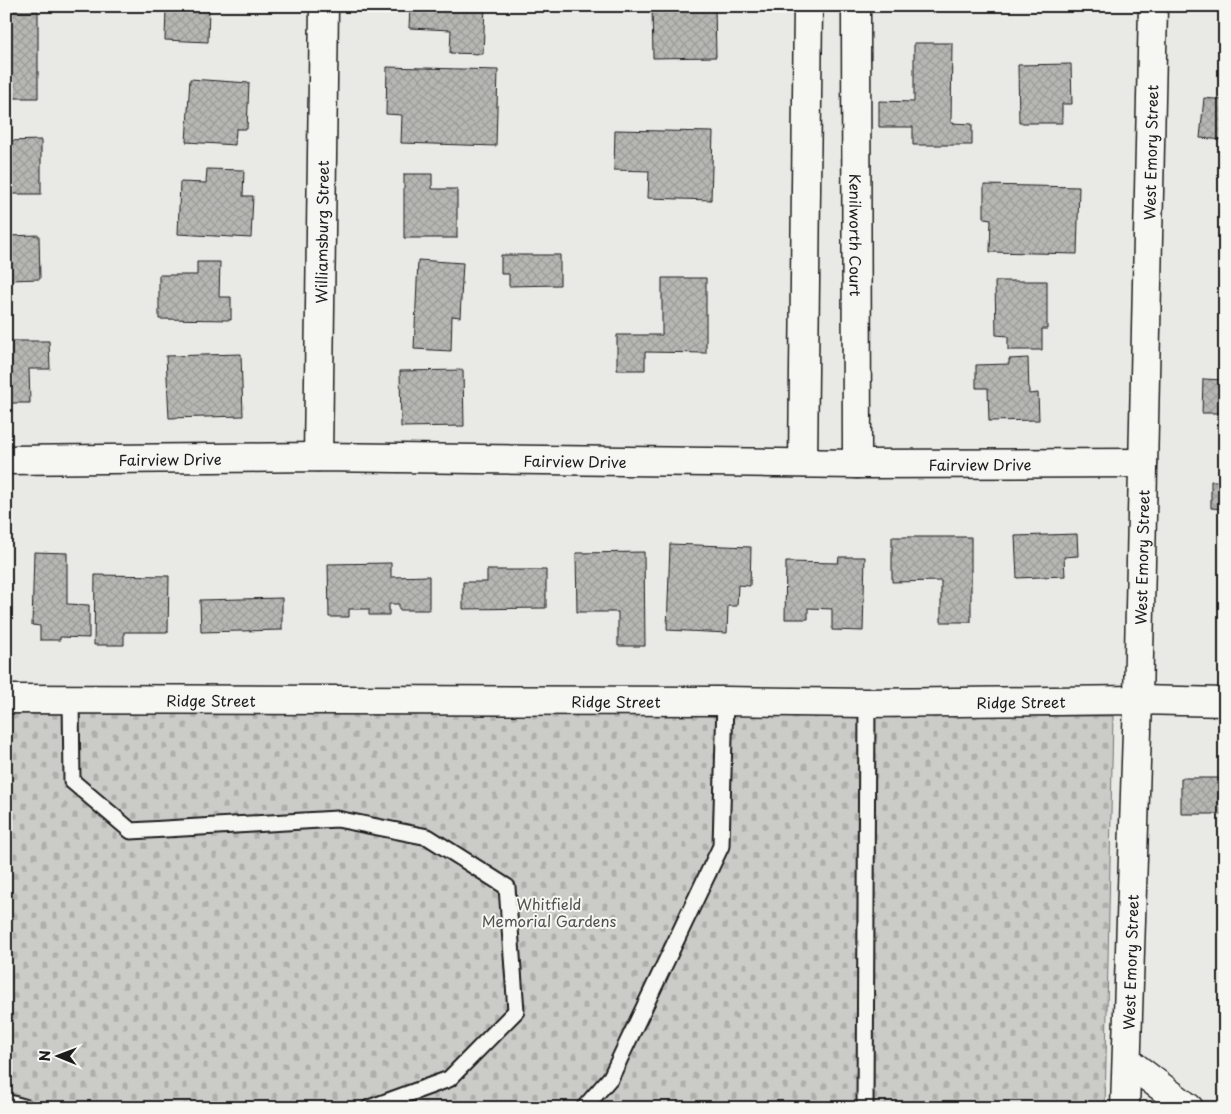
<svg xmlns="http://www.w3.org/2000/svg" width="1231" height="1114" viewBox="0 0 1231 1114" font-family="'Playpen Sans',sans-serif">
<style>
.cemetery{fill:url(#cemetery-stones);stroke:#747472}
.building{fill:url(#building-cross-hatch);stroke:#1c1c1c}
.lines{fill:none;stroke-linecap:round;stroke-linejoin:round}
.lane-casing{stroke:#1c1c1c;stroke-width:19}
.street-casing{stroke:#1c1c1c;stroke-width:31}
.secondary-casing{stroke:#1c1c1c;stroke-width:31}
.lane{stroke:#f6f6f2;stroke-width:15}
.street{stroke:#f6f6f2;stroke-width:28}
.secondary{stroke:#f6f6f2;stroke-width:28}
.labels{text-anchor:middle;dominant-baseline:central;stroke-width:4;stroke-linejoin:round;paint-order:stroke}
.street-label{font-size:15px;fill:#1c1c1c;stroke:#f6f6f2}
.park-label{font-size:15px;fill:#51514f;stroke:#f6f6f2}
</style>
<defs>
<pattern id="cemetery-stones" width="16" height="16" patternUnits="userSpaceOnUse" patternTransform="scale(1.25)"><rect width="16" height="16" fill="#cbcbc7"/><path d="M2 7V4a2 2 0 0 1 4 0v3zM10 15v-3a2 2 0 0 1 4 0v3z" fill="#aeaeaa"/></pattern>
<pattern id="building-cross-hatch" width="8" height="8" patternUnits="userSpaceOnUse" patternTransform="scale(1.25)"><rect width="8" height="8" fill="#b6b6b3"/><path d="M0 0l8 8M0 8l8-8" fill="none" stroke="#9c9c99"/></pattern>
</defs>
<rect width="100%" height="100%" fill="#e9e9e5"/>
<filter id="ink" filterUnits="userSpaceOnUse"><feTurbulence type="fractalNoise" baseFrequency=".02" numOctaves="2"/><feDisplacementMap in="SourceGraphic" scale="10" xChannelSelector="R" yChannelSelector="G"/><feConvolveMatrix kernelMatrix="1 2 1 2 8 2 1 2 1" color-interpolation-filters="sRGB"/></filter>
<g filter="url(#ink)">
<path class="cemetery" d="M6,714L1113,716L1105,1108H6Z"/>
<path class="building" d="M179,6H209L208,42L165,40L166,7H179Z
M410,6H485L483,54L450,53L451,30L409,28Z
M652,6H715L716,57L653,58Z
M6,11H38V98H6Z
M914,43H952L951,123L972,124V145H913V127H879V101L914,102Z
M1071,64L1072,104H1062V123H1019L1018,65Z
M387,67L498,70L496,146L401,143L402,115L386,114Z
M190,79L249,83L247,129H236L235,145L186,142Z
M1204,98L1225,100V140L1200,138Z
M615,130L713,132L711,200L648,198L649,171L614,170Z
M41,140V194H6V141Z
M207,169L244,170L243,196H253L251,238L178,234L180,182L206,183Z
M404,174H432V189H457V238H404Z
M984,185L1079,187L1077,254L990,252L991,219L984,218Z
M39,235L40,279L10,280L11,313H6V236Z
M501,255H560V285L509,286V274H501Z
M418,260L463,263L460,317L452,316L451,351L414,349Z
M197,262H220L219,297H231V320L159,319V275H197Z
M662,278H706V353L645,352V370H617V335H662Z
M995,281H1047V329H1042V350H1008V336L996,335Z
M6,341H49L50,369H29L30,403H6Z
M241,354L243,416L169,418L166,356Z
M1028,358L1029,394L1038,393L1039,420L989,421L988,388H976V365L1009,364V359Z
M463,370L464,426L401,427L400,371Z
M1203,379L1225,380V413H1202Z
M1224,459H1225V558H1223L1224,509L1211,508V481H1224Z
M1077,534L1078,556L1064,557L1065,576L1017,578L1015,536Z
M892,537H971V622H941V581L892,582Z
M670,544L751,547L750,586L738,585L737,606H728L727,633L667,630Z
M34,552L67,553V604L89,605V638L60,637V640H40V626L32,625Z
M644,552L645,646H618V612H577L576,553Z
M839,557H865L863,631L832,630V609L808,608V619H785L786,562L838,563Z
M391,563V577L429,576V610H399V604H389V615H369V609H349V617H329L328,564Z
M487,570H546V608L463,609V582H487Z
M95,575L169,576L168,632H124V645H94Z
M282,598V630L201,632L200,600Z
M1181,778H1225V814H1181Z"/>
<g class="lines">
<defs>
<path id="lane" d="M71,699L72,781L131,831L337,819L428,837L507,887L516,1011L449,1079L369,1108
M6,1102L27,1108
M584,1108L611,1077L721,846L725,701
M865,1108L867,703"/>
<g id="street">
<path id="s1" d="M856,6L857,464"/>
<path id="s2" d="M318,457L324,6"/>
<path id="s3" d="M6,460L318,457L857,464L1143,463"/>
<path d="M803,463L808,6"/>
<path id="s4" d="M6,699L725,701L867,703L1138,700L1225,702"/>
<path d="M1127,1061L1189,1108"/>
</g>
<g id="secondary">
<path id="s5" d="M1125,1108L1138,700L1153,6"/>
</g>
</defs>
<use href="#lane" class="lane-casing"/>
<use href="#street" class="street-casing"/>
<use href="#secondary" class="secondary-casing"/>
<use href="#lane" class="lane"/>
<use href="#street" class="street"/>
<use href="#secondary" class="secondary"/>
</g>
</g>
<g class="labels">
<g class="street-label">
<text stroke="none"><textPath href="#s5" startOffset="956">West Emory Street</textPath></text>
<text stroke="none"><textPath href="#s2" startOffset="225">Williamsburg Street</textPath></text>
<text stroke="none"><textPath href="#s1" startOffset="229">Kenilworth Court</textPath></text>
<text stroke="none"><textPath href="#s3" startOffset="164">Fairview Drive</textPath></text>
<text stroke="none"><textPath href="#s3" startOffset="569">Fairview Drive</textPath></text>
<text stroke="none"><textPath href="#s3" startOffset="974">Fairview Drive</textPath></text>
<text stroke="none"><textPath href="#s5" startOffset="551">West Emory Street</textPath></text>
<text stroke="none"><textPath href="#s4" startOffset="205">Ridge Street</textPath></text>
<text stroke="none"><textPath href="#s4" startOffset="610">Ridge Street</textPath></text>
<text stroke="none"><textPath href="#s4" startOffset="1015">Ridge Street</textPath></text>
<text stroke="none"><textPath href="#s5" startOffset="146">West Emory Street</textPath></text>
</g>
<g class="park-label">
<text x="549" y="903">Whitfield<tspan x="549" dy="17">Memorial Gardens</tspan></text>
</g>
</g>
<rect width="1231" height="1114" fill="none" stroke="#f6f6f2" stroke-width="25"/>
<rect x="12" y="12" width="1206" height="1089" fill="none" stroke="#1c1c1c" stroke-width="2" filter="url(#ink)"/>
<g transform="translate(58 1056) rotate(271)" stroke="#f6f6f2" stroke-width="4" paint-order="stroke">
<path d="M0-4L9 19L0 12L-9 19Z" fill="#1c1c1c"/>
<text y="-8" font-size="14" font-weight="bold" text-anchor="middle" fill="#1c1c1c">N</text>
</g>
</svg>
